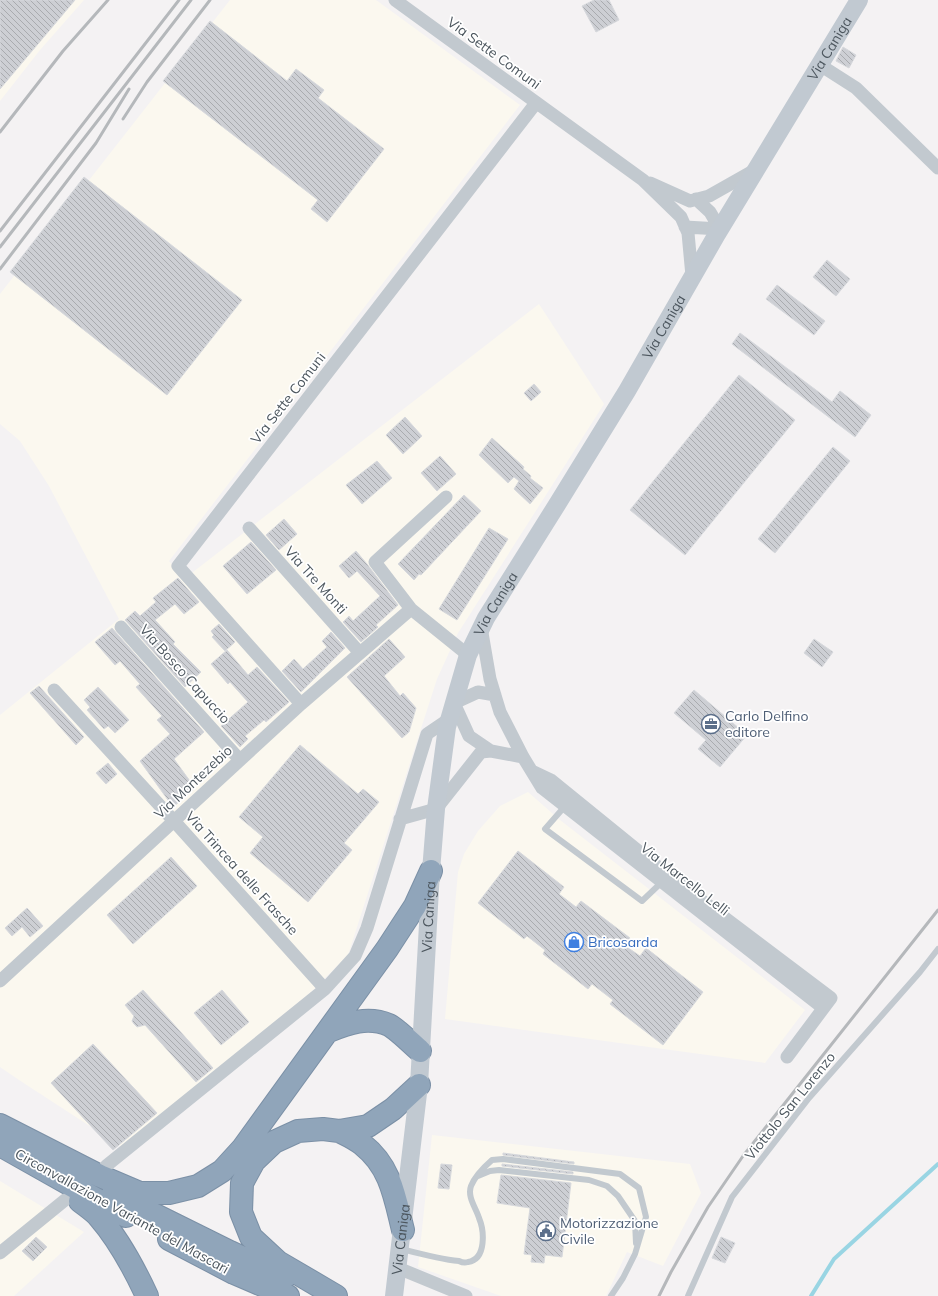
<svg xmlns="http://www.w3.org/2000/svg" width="938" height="1296" viewBox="0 0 938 1296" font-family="Mulish,sans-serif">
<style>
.commercial{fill:#fbf8ef}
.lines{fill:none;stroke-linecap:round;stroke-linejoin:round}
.stream{stroke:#99d5e3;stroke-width:4}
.building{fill:url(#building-back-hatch);stroke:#d7d9dd}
.highway-casing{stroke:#7b90a6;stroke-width:24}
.lane{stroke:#c2c9cf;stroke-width:6}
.street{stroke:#c2c9cf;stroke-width:13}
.secondary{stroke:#c1c9d1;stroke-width:18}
.highway{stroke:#90a5ba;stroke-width:22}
.rail{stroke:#b5b8bb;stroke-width:3}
.labels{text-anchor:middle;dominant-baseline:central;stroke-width:3.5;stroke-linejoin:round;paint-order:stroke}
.street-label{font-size:14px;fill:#4c565e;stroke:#fff}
.service-label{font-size:14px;fill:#4e5e75;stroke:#fff;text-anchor:start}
.shop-label{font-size:14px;fill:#366cbe;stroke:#fff;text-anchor:start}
</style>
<defs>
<pattern id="building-back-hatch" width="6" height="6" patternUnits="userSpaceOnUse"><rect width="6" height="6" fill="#cdcfd4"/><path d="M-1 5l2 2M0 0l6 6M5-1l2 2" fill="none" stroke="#a9abaf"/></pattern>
</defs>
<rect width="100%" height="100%" fill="#f4f2f3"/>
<path class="commercial" d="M0,0H84L40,50L0,101Z
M230,0H376L520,105L169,561L184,579L539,304L604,404L458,633L437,679L348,955L311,992L122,1147L19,1080L0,1067V715L119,619L49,486L20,441L0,424V294Z
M528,792L560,820L805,1010L765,1063L445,1019L458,872L464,854L478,831L500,806Z
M432,1135L690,1164L701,1193L663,1266L627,1252L606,1296H501L418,1267Z
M0,1181L84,1232L14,1296H0Z"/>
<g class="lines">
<path class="stream" d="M811,1296L834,1259L938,1164"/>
</g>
<path class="building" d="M0,0H75L0,89Z
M594,0H609L619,20L596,32L582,6Z
M210,21L287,81L296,69L324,90L318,98L384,149L327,222L311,209L318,200L163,81Z
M843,47L856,55L849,68L836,61Z
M84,177L242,300L167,395L10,272Z
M827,260L850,279L836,296L813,277Z
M777,285L825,321L814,335L766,299Z
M740,333L832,402L840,391L871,415L855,437L732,344Z
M739,375L795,420L685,555L630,510Z
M534,384L541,392L531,401L524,393Z
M405,417L422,436L403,454L386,435Z
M492,438L524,467L523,469L531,476L530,478L543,488L530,504L514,489L519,481L514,477L508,483L479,455Z
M833,447L850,461L775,553L758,539Z
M440,456L456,474L437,491L421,473Z
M377,461L392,478L362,504L346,485Z
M464,495L481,511L421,575L419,574L414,580L398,564Z
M284,519L297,534L279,550L266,535Z
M489,528L508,539L457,620L439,609Z
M251,542L276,570L247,594L223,566Z
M356,551L367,564L398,605L376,625L378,627L361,642L343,622L349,616L353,621L380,596L357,571L349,578L339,566Z
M178,578L199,602L184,614L175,604L155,620L175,642L173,644L201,672L185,687L125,620L135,611L140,616L156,602L153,598Z
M219,624L235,642L225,651L212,637L214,635L211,631Z
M112,628L204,732L174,759L195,788L173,807L140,761L170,734L157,720L162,716L136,687L140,684L120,661L115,665L95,642Z
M331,632L345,648L301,692L282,671L294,659L303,669L327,647L322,641Z
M389,639L405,657L384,676L400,696L403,693L416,708L409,732L402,738L347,677Z
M814,639L833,652L822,667L804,653Z
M227,650L248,675L257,667L289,702L266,722L264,720L245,736L248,739L240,747L221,726L248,702L230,682L228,684L211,664Z
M39,686L84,737L76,745L30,693Z
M98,687L129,720L115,733L108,726L104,729L87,710L90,707L84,700Z
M694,690L747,735L720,767L698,749L706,740L674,713Z
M300,745L358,794L363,789L379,802L344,843L352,850L308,902L250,853L263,837L239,817Z
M108,763L117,774L106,784L96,773Z
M518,851L564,887L559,894L576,907L581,901L630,938L624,945L640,956L646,948L703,992L663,1045L610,1004L613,1000L592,984L588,989L543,954L545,950L527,936L524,939L478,903Z
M171,857L197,886L133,944L107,915Z
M27,908L43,926L30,937L22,927L12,936L5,928Z
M143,990L213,1068L196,1082L145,1025L137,1027L134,1024L132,1021L134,1016L125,1005Z
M222,990L249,1022L221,1045L194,1013Z
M93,1044L157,1113L113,1150L51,1083Z
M503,1153L574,1162V1164L503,1155Z
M441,1164L452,1165L449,1189L438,1188Z
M502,1164L573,1172V1174L502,1166Z
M501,1175L571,1183L562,1257L545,1255L544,1263L531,1262L532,1255L524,1254L530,1208L497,1203Z
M36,1237L47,1247L33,1261L22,1251Z
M721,1237L735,1243L725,1263L712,1258Z"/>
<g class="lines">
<defs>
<path id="highway" d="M329,1031C348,1023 368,1016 389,1025C397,1029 413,1045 420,1051
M0,1125L100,1176L140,1193H169L198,1186L222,1171L243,1148L387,949L415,906L431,871
M339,1131C347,1135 356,1139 363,1145C391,1167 395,1198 403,1230
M0,1145L126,1216
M113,1194L230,1252L285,1277
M80,1201C86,1206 94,1211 99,1217C119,1240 134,1268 147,1296
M169,1239L234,1273L288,1296
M336,1296L278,1262L251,1237L241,1212L242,1183L254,1161L274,1142L298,1131L323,1129L339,1131L368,1126L393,1109L419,1085"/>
</defs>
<use href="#highway" class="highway-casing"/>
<path class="lane" d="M566,805L545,829L642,901L663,881
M478,1176L490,1171L499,1170L589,1180L607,1186L618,1196L635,1221L636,1243
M402,1249C421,1254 439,1259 459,1261C461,1262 465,1263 468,1262C487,1259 484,1230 479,1218C476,1208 467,1197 471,1186C475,1176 484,1167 492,1160L503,1159L620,1174L639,1188L646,1217L635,1254L623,1278L611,1296
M688,1296L732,1197L809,1098L920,972L938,949"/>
<path class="street" d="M395,0L643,180L681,217L688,233L692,276
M820,65L856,88L938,168
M650,183L690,201L709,196L755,170
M685,227L720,229L710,212L696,199
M249,528L360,653
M411,609L375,562L446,497
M121,627L240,760
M481,627L490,679L500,712L523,757L542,788L823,1008
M54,690L174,821L325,989
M301,704L178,566L536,103
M491,751L469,736L454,703L478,692L495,695
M532,771L551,780L668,875L831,998L787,1057
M400,819L436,809L481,752L491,751L523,757
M0,981L301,704L411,609L468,655
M106,1166L325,989L355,956L367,928L427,734L449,719
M0,1253L65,1200
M398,1268L466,1296"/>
<path class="secondary" id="s1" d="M394,1296L419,1085L431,871L436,809L447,727L468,655L486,618L558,503L627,391L717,234L859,0"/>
<use href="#highway" class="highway"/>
<path class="rail" d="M123,119L147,82L210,0
M0,132L63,51L108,0
M0,231L179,0
M0,247L191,0
M0,269L96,143L129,89
M659,1296L671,1272L708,1207L743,1156L938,910"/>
</g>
<defs>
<symbol id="office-ring" viewBox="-11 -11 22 22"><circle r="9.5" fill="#fff" stroke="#5c6f8a" stroke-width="1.5"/><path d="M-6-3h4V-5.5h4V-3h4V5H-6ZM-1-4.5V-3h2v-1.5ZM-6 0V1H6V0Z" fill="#5c6f8a"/></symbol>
<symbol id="shop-ring" viewBox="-11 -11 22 22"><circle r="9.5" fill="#fff" stroke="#3f7fe0" stroke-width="1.5"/><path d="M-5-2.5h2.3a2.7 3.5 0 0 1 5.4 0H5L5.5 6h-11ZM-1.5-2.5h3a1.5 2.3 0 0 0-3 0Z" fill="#3f7fe0"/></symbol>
<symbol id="civic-ring" viewBox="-11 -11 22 22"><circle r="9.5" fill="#fff" stroke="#5c6f8a" stroke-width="1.5"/><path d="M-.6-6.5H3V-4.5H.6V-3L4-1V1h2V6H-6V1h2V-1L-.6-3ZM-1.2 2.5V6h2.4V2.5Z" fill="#5c6f8a"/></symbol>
</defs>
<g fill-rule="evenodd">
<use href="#office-ring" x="700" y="713" width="22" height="22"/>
<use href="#shop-ring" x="563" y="931" width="22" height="22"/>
<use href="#civic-ring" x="535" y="1220" width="22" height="22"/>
</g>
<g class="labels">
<g class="street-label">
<text stroke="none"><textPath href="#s1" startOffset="1353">Via Caniga</textPath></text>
<text transform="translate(494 53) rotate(36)">Via Sette Comuni</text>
<text stroke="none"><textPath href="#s1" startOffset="1029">Via Caniga</textPath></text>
<text transform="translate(288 398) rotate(-52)">Via Sette Comuni</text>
<text transform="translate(316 580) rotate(48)">Via Tre Monti</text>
<text stroke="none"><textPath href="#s1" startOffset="705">Via Caniga</textPath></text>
<text transform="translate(185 674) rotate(48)">Via Bosco Capuccio</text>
<text transform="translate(193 782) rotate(-43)">Via Montezebio</text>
<text transform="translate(242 873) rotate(48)">Via Trincea delle Frasche</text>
<text transform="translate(685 879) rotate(38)">Via Marcello Lelli</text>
<text stroke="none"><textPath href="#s1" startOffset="381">Via Caniga</textPath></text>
<text transform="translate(790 1106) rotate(-51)">Viottolo San Lorenzo</text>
<text transform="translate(122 1211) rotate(29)">Circonvallazione Variante del Mascari</text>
<text stroke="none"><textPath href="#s1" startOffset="57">Via Caniga</textPath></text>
</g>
<g class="service-label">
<text x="725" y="716">Carlo Delfino<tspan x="725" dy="16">editore</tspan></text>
<text x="560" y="1223">Motorizzazione<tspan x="560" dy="16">Civile</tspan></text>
</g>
<g class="shop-label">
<text x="588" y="942">Bricosarda</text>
</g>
</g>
</svg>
